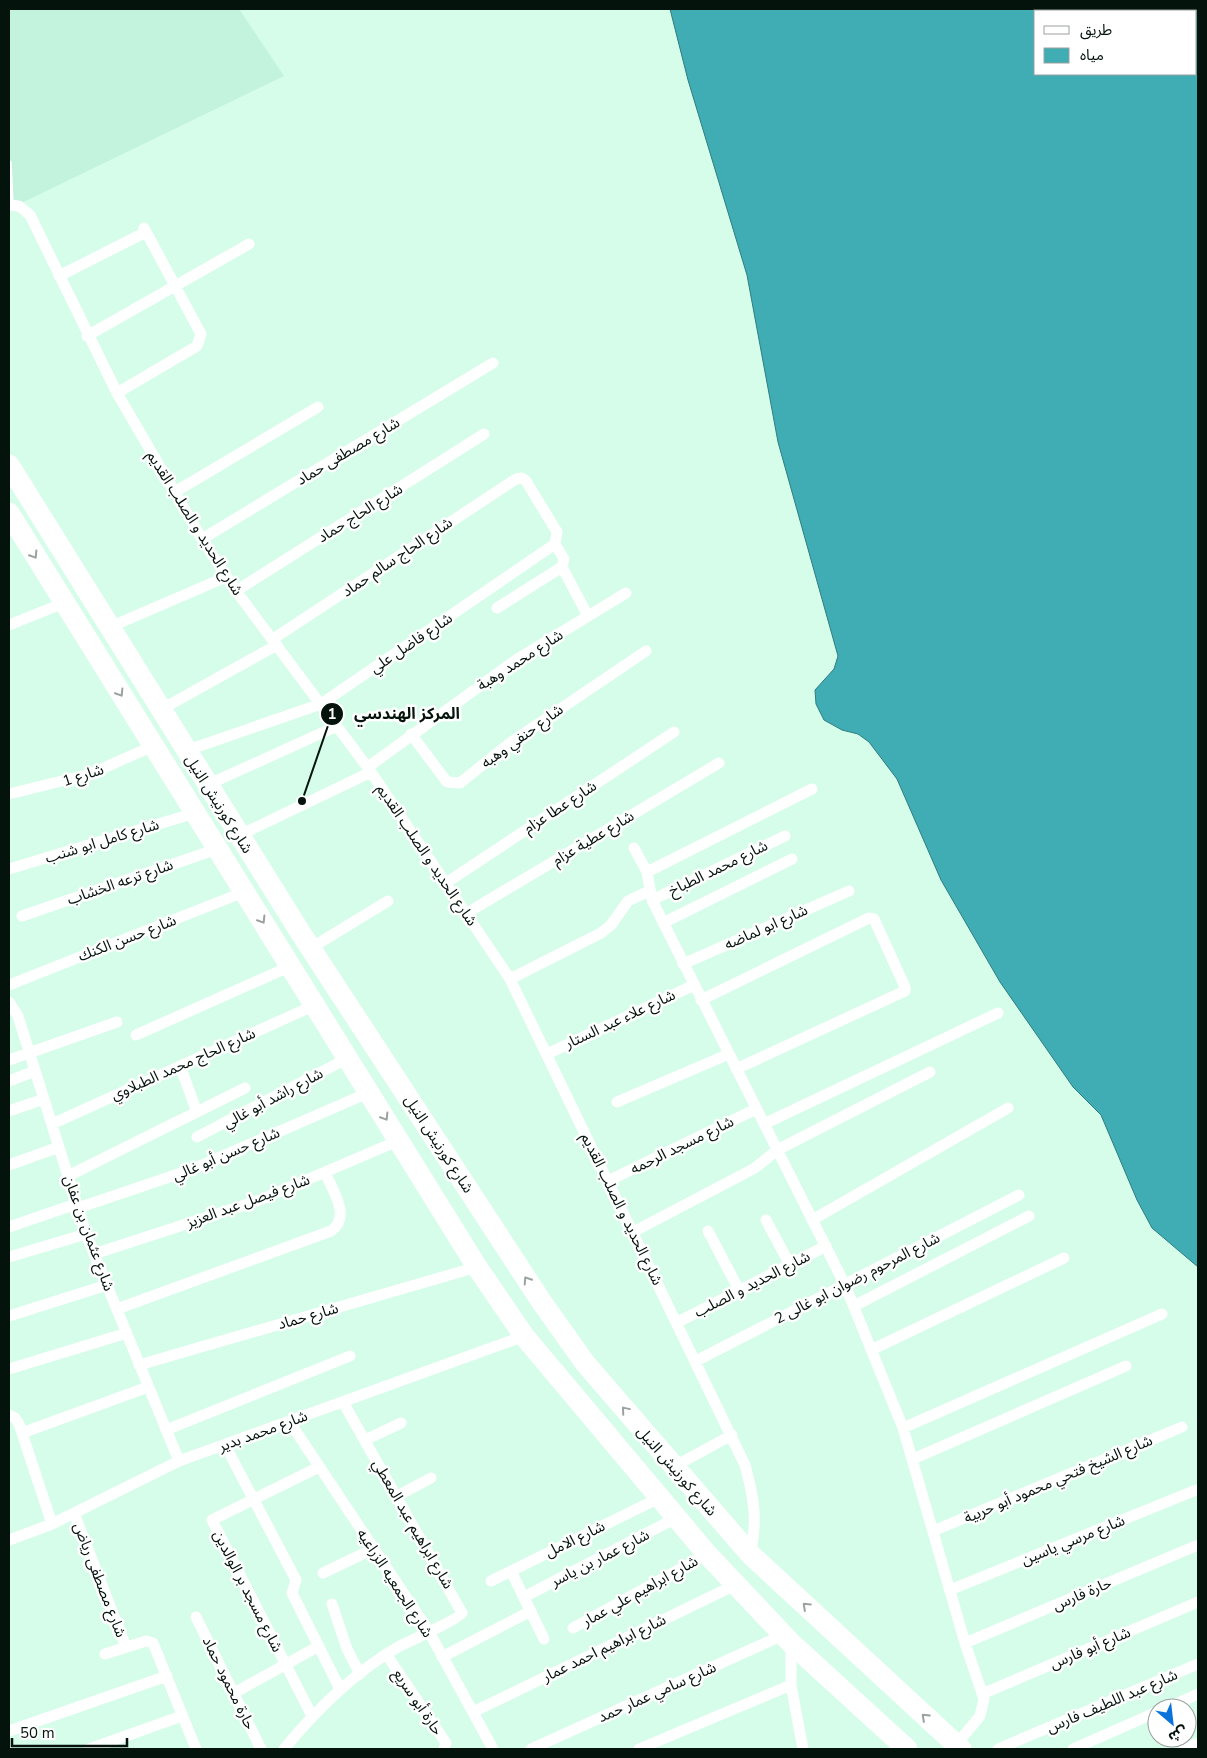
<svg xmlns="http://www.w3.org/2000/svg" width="1207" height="1758" viewBox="0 0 1207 1758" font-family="'Nunito Sans','Noto Sans Arabic',sans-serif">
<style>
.built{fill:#c3f3dc}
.water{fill:#40acb3;stroke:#2e7e81;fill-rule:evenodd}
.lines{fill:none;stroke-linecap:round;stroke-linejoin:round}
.lane{stroke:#fff;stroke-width:5.5}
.street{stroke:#fff;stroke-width:11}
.highway{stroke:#fff;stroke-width:21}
.oneway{stroke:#9ba19e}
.labels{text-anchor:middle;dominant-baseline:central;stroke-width:5;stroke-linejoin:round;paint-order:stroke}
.street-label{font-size:15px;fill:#05130d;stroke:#fff}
.leader{fill:none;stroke:#05130d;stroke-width:2}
.callout-dot{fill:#05130d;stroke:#fff;stroke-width:2}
.mark-label{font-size:15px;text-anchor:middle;font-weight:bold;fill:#fff}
.callout-label{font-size:16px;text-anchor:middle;font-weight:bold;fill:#05130d;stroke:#fff;stroke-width:5;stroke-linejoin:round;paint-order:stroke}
</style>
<rect width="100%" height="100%" fill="#d5fdea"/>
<path class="built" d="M9,9H239L284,76L9,209Z"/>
<path class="water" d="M670,9H1198V1267L1152,1228L1137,1200L1101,1115L1073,1087L1000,982L941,880L897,779L869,742L858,734L842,730L824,720L816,704L815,690L834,669L838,656L778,442L747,275L688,80ZM1036,11H1196V74H1036Z"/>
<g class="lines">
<path class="lane" d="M9,163L11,204"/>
<path class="street" d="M9,205L19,206L30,215L117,393L202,539L236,591L371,772L510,979L745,1465C754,1498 758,1521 750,1554
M59,276L146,232
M87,336L249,244
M117,393L197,346L201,334L144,228
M173,493L318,407
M202,539L493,363
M562,567L588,616
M236,591L484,434
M497,608L562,567L564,559L555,544
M9,625L64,603
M110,627L226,577
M160,710L277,645
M411,734L447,782L460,783L510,743L646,651
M185,751L321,704L555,544L557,532L526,481L522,478L516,479L273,639
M368,767L516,660L626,593
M207,785L337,726
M9,794L90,774L153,746
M240,835L371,772
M634,848L647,872L652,900L845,1285L903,1428L965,1643L984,1699L980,1716L956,1745
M9,869L195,813
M647,872L812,789
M446,883L674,732
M652,900L785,836
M467,913L719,763
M22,916L217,849
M663,923L792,859
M311,948L388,901
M683,964L849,891
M510,979L601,933L611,925L628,901L649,891
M9,985L244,892
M701,1000L869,918L874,919L905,987V991L736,1069
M9,1002L18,1016L86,1234L179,1461
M136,1035L291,966
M547,1054L694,985
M9,1060L117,1022
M180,1066L197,1112
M9,1081L35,1071
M617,1102L729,1054
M9,1111L44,1099
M52,1124L315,1005
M764,1124L998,1013
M197,1137L348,1058
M9,1165L59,1147
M68,1176L245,1088
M608,1181L756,1109
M78,1208L193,1169L370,1092
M766,1220L790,1265
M812,1220L1008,1108
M9,1227L76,1204
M708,1231L739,1290
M633,1232L755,1168L777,1150L930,1072
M94,1254L257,1201L400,1140
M9,1257L86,1234
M854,1306L1029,1216
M117,1309L331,1231C352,1217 332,1190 325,1172
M9,1316L107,1285
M678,1322L826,1246
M871,1350L1064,1258
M696,1361L1019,1195
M139,1365L477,1267
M9,1369L127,1333
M9,1415L15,1418L19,1424L52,1524
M289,1421L428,1630L493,1749
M903,1428L1162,1314
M166,1430L350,1356
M22,1433L148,1387
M365,1440L401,1423
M225,1445L296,1580L292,1593L340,1689
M913,1459L1126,1366
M673,1467L732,1435
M397,1496L431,1478
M74,1513L126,1647
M933,1531L1182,1427
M9,1540L52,1524L179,1461L524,1336
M511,1571L544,1639
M323,1573L373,1549
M491,1581L659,1498
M950,1590L1196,1490
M524,1597L676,1518
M332,1604L347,1649L360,1674
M196,1617L261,1749
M573,1628L707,1554
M791,1643V1685L803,1749
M965,1643L1198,1545
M105,1654L146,1641L153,1643L196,1749
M386,1654L446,1743L444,1749
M442,1657L531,1611
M234,1693L319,1646
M982,1694L1198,1602
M1167,1708L1198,1694
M473,1712L735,1585
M312,1716L212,1520L319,1467
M9,1731L167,1676
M89,1749L182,1716
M284,1749C317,1709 353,1673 398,1647C408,1642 460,1618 462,1613L343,1402
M531,1749L783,1635
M639,1749L791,1685
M998,1749L1198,1664
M1073,1749L1157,1712
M1184,1749L1198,1743"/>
<path class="highway" d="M9,465L300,932L541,1301L585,1363L750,1554L961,1749
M9,513L477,1267L524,1336L707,1554L791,1643L907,1749"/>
</g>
<defs><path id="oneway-chevron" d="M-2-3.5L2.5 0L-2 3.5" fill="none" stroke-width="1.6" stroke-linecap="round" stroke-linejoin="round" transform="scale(1.25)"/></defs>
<g class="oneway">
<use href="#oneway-chevron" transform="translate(34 555) rotate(58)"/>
<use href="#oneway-chevron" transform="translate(120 693) rotate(58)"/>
<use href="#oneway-chevron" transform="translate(262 920) rotate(58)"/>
<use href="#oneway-chevron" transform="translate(385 1117) rotate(58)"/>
<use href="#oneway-chevron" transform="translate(527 1280) rotate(-123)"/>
<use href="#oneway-chevron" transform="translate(625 1410) rotate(-130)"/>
<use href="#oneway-chevron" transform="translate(806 1606) rotate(-137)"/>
<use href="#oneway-chevron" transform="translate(925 1717) rotate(-137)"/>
</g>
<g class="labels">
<g class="street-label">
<text transform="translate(348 451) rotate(-31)">شارع مصطفى حماد</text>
<text transform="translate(360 513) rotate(-32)">شارع الحاج حماد</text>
<text transform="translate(195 523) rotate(58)">شارع الحديد و الصلب القديم</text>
<text transform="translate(397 557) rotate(-34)">شارع الحاج سالم حماد</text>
<text transform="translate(411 643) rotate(-34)">شارع فاضل علي</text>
<text transform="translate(520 660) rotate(-33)">شارع محمد وهبة</text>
<text transform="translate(522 736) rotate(-36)">شارع حنفي وهبه</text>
<text transform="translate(83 775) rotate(-18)">شارع 1</text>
<text transform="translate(219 804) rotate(58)">شارع كورنيش النيل</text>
<text transform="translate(560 807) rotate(-33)">شارع عطا عزام</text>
<text transform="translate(593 838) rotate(-31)">شارع عطية عزام</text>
<text transform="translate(102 841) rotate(-17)">شارع كامل ابو شنب</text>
<text transform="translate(427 855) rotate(56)">شارع الحديد و الصلب القديم</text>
<text transform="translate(718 868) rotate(-26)">شارع محمد الطباخ</text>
<text transform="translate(120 882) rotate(-19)">شارع ترعه الخشاب</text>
<text transform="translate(766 927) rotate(-24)">شارع ابو لماضه</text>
<text transform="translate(127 938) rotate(-21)">شارع حسن الكنك</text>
<text transform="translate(620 1019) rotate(-25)">شارع علاء عبد الستار</text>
<text transform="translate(183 1064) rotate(-24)">شارع الحاج محمد الطبلاوي</text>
<text transform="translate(273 1098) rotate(-28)">شارع راشد أبو غالي</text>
<text transform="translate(439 1144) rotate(57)">شارع كورنيش النيل</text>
<text transform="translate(682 1145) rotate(-26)">شارع مسجد الرحمه</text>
<text transform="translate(226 1154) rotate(-23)">شارع حسن أبو غالي</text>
<text transform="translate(248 1201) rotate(-20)">شارع فيصل عبد العزيز</text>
<text transform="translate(622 1209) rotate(64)">شارع الحديد و الصلب القديم</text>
<text transform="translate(89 1233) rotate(70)">شارع عثمان بن عفان</text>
<text transform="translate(857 1278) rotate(-27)">شارع المرحوم رضوان ابو غالى 2</text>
<text transform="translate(752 1284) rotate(-27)">شارع الحديد و الصلب</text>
<text transform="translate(308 1316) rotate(-16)">شارع حماد</text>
<text transform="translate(263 1431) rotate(-20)">شارع محمد بدير</text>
<text transform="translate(677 1471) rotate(49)">شارع كورنيش النيل</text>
<text transform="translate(1058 1479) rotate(-23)">شارع الشيخ فتحي محمود أبو حربية</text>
<text transform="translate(413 1524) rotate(60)">شارع ابراهيم عبد المعطي</text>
<text transform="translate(575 1539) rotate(-26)">شارع الامل</text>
<text transform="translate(1073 1540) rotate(-22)">شارع مرسي ياسين</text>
<text transform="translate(600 1558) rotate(-27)">شارع عمار بن ياسر</text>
<text transform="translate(100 1580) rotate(69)">شارع مصطفى رياض</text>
<text transform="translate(395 1583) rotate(57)">شارع الجمعيه الزراعيه</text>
<text transform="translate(248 1591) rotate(63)">شارع مسجد بر الوالدين</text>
<text transform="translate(640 1591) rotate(-29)">شارع ابراهيم علي عمار</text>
<text transform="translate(1082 1594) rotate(-23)">حارة فارس</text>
<text transform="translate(604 1648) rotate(-26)">شارع ابراهيم احمد عمار</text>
<text transform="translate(1090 1648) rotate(-23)">شارع أبو فارس</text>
<text transform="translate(229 1683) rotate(64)">حارة محمود حماد</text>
<text transform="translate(657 1692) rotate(-24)">شارع سامي عمار حمد</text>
<text transform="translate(1112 1701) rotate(-23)">شارع عبد اللطيف فارس</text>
<text transform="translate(418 1702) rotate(56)">حارة أبو سريع</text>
</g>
</g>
<path class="leader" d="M302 801L332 714"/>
<g class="callout-dot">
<circle cx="302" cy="801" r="5"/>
<circle cx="332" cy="714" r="12"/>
</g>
<g class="mark-label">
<text x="332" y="719">1</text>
</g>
<g class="callout-label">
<text x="407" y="719">المركز الهندسي</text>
</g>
<rect width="1207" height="1758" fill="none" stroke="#05130d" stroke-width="20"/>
<rect x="1034" y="10" width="162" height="65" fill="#ffffff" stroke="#9ba19e"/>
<rect x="1044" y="26" width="25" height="8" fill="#ffffff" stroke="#9ba19e"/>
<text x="1080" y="35" font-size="15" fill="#05130d">طريق</text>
<rect x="1044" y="48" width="25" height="15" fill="#40acb3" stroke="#9ba19e"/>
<text x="1080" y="60" font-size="15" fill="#05130d">مياه</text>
<g transform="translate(1172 1723) rotate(152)"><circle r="24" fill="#ffffff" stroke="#9ba19e"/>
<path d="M0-4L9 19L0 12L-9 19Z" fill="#0973db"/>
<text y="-8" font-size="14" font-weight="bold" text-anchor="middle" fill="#05130d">ش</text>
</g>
<path d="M12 1738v8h115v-8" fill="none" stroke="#05130d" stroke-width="2.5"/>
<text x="20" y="1738" font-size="15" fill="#05130d" stroke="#ffffff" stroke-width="4" paint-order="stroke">50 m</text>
</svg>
